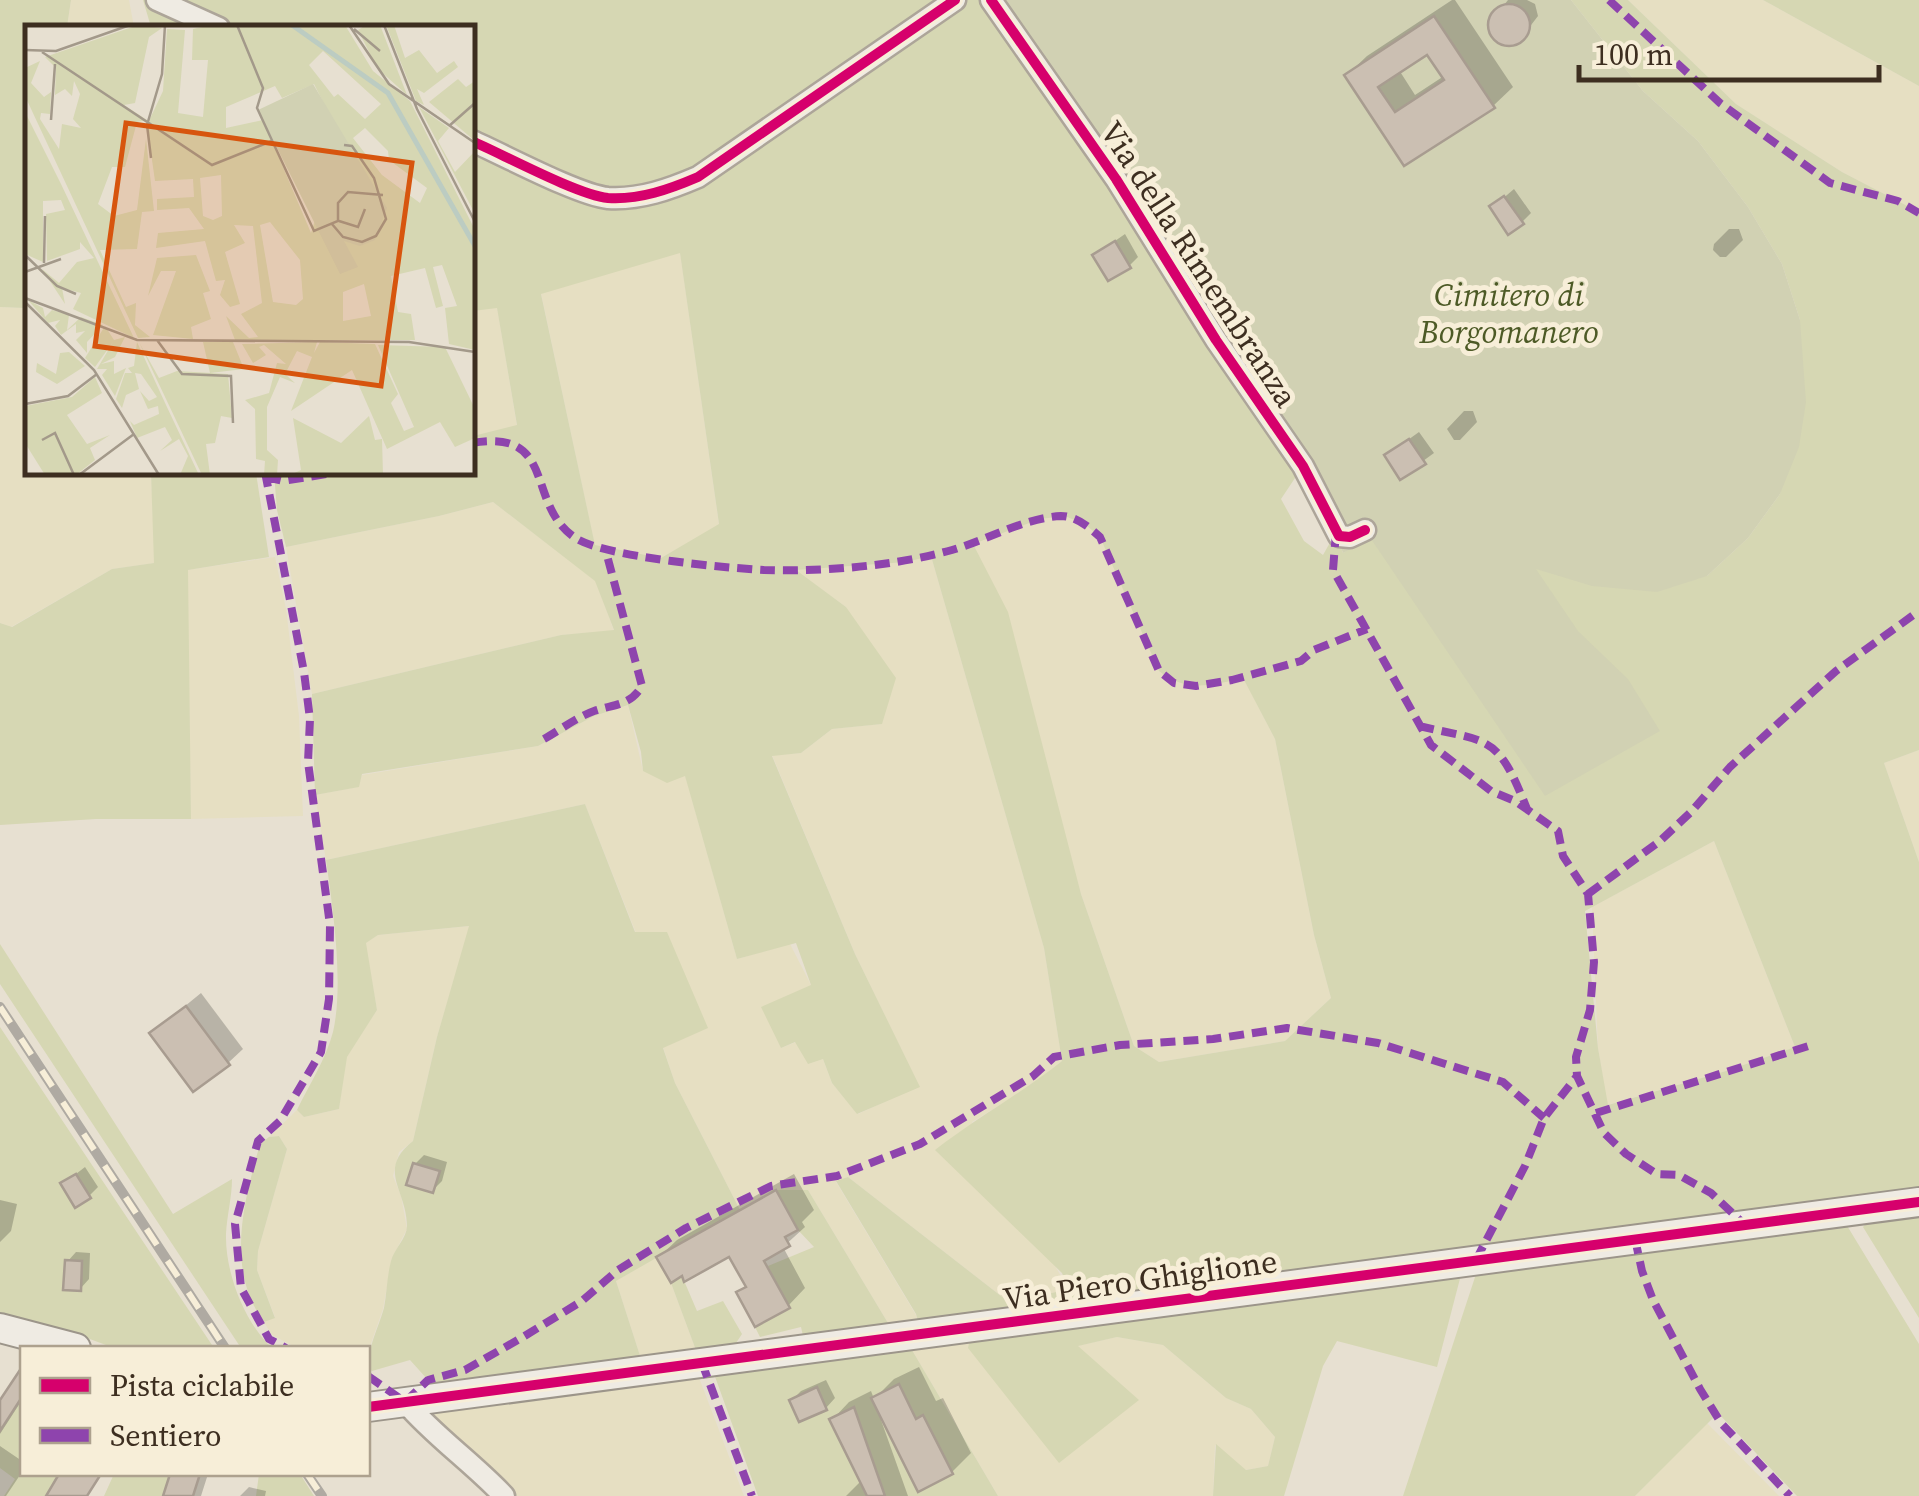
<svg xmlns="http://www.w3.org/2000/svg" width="1919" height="1496" viewBox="0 0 1919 1496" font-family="'Source Serif 4',serif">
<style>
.farmland{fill:#e6dfc2}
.green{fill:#d6d7b3;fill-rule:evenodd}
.cemetery{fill:#d1d1b3}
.shadow{fill:#0003;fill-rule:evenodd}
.building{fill:#cbbfb2;stroke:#a89c90;stroke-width:2.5;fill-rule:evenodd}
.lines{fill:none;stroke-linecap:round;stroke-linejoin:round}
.street-casing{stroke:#ada599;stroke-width:25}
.secondary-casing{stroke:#9c958a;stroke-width:32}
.street{stroke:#efebe3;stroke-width:20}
.secondary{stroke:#efebe3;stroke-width:28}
.rail-casing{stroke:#afaaa2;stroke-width:10}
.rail{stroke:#f7eed8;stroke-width:6;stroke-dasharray:19;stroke-linecap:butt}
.quiet{stroke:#8e44ad;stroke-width:8;stroke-dasharray:15 8;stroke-linecap:butt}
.cycleway-casing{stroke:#f7eed8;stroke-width:16}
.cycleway{stroke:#d6006c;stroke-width:10}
.labels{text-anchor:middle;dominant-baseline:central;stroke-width:10;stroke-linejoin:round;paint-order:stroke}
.street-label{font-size:32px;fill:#3d2e20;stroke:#f7eed8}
.park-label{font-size:32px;font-style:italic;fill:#4d5a26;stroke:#f7eed8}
.inset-river{fill:none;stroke:#bcccc2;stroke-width:5}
.inset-road{fill:none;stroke:#a3998a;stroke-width:2.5}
.view{fill:#d7550e;fill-opacity:0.15;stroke:#d7550e;stroke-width:5}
.inset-edge{fill:none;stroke:#3d2e20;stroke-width:5}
</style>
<rect width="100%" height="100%" fill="#e7e0d1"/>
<path class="farmland" d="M71,0H129L134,27L67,28Z
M1628,0H1763L1919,86V212L1842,172L1736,104Z
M680,252L719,525L661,558L595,546L541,293Z
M27,302L28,472L151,473L155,563L112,569L11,627L0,623V307L24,308Z
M497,307L517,426L473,436V311Z
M493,502L596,581L614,631L561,635L312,694L286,547L439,516Z
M1066,516L1086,525L1100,537L1123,585L1232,680L1243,677L1275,739L1314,935L1331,998L1285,1041L1159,1062L1134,1046L1081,894L973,543L1040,519Z
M931,556L1044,948L1062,1061L1031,1086L972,1122L1069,1290L1010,1303L848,1177L836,1182L916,1315L919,1326L891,1328L808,1190H776L740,1210L675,1083L663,1047L707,1027L636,933L585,804L326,860L315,795L358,787L362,775L538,746L594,716L628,705L643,771L685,775L737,959L790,944L811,985L781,1048L796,1042L823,1059L832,1083L858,1114L919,1086L855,954L772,755L801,753L832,729L881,724L846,607L795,570L906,562Z
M275,557L286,609L299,716L303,816L191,819L187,570Z
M1919,750V862L1884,763Z
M1714,841L1795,1047L1726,1071L1607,1105L1598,1048L1592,907Z
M470,926L437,1037L413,1141L399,1152L393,1176L401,1196L407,1229L392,1258L383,1309L368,1352V1348H297L272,1335L264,1322L275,1317L257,1270L258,1251L287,1149L279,1136L269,1137L297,1110L304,1117L339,1109L346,1057L377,1010L365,943L378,935Z
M656,1257L671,1283L697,1353L642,1362L616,1281Z
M971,1335L1077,1346L1117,1337L1163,1345L1226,1398L1251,1409L1275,1437L1268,1466L1245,1470L1215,1445L1213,1496H998L909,1345Z
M698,1375L744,1496H517L475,1452L425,1410Z
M1707,1423L1779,1496H1635L1693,1437Z"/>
<path class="green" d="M0,0H71L67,27L28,28V302L24,308L0,307Z
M143,0H991L1303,466L1281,499L1304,541L1323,555L1336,532L1343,553L1370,537L1707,576L1748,538L1780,494L1800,320L1782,264L1748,207L1698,141L1643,91L1571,0H1628L1736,104L1842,172L1919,212V750L1884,763L1919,862V1187L919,1326L916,1314L836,1181L848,1177L1010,1303L1069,1289L1062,1273L935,1150C976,1118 1022,1093 1062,1061L1044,948L931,556L906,562L796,570L846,607L896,678L882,724L832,729L801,753L772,756L855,954L920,1087L857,1114L832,1083L823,1059L808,1064L795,1042L781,1048L761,1007L811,985L796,943L737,959L685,776L667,783L643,771L641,752L628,705L594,716L538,746L362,774L359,787L315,795L312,694L561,635L614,630L595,581L493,502L439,516L286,547L277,510L274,473L472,472L473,436L517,425L497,308L473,311L472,28L151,27ZM680,253L719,524L661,558L595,545L541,294ZM1065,516L1086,525L1100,537L1159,671C1186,693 1212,685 1243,678L1275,739L1314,935L1331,998L1285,1041L1159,1062L1134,1046L1081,894L1008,612L973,544L1040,519ZM1714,841L1795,1047L1726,1071L1608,1105L1598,1048L1585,911Z
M1763,0H1919V86Z
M151,473H256L269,557L188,570L191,819H96L0,825V623L12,627L112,569L154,563Z
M585,804L635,932H667L708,1028L663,1048L675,1083L740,1210L616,1281L642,1362L442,1386L428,1380L410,1360L372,1371L368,1368C368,1346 378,1329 384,1308C387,1292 387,1276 391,1261C394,1249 407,1238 407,1226C407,1190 376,1170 413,1141L437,1037L469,926L378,935L366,943L377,1010L347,1057L339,1109L304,1117L297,1110C309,1085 326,1059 333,1032C344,984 333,909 326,860Z
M0,944L173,1214L232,1179C232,1197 227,1215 226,1234C225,1272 244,1322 272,1348H241L0,984Z
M0,1027L214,1348H114L71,1332L0,1314Z
M279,1136L287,1149L258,1251L257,1270L275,1318L264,1322C225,1269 244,1201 260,1144L269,1137Z
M776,1190H808L891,1328L804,1340L801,1327L760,1337L755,1327L789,1307L768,1266L814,1247L798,1230Z
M1919,1213V1318L1863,1227L1869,1220Z
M1846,1224L1919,1344V1496H1797L1718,1413L1635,1496H1403L1479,1265Z
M1463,1267L1437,1367L1337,1341L1323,1366L1284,1496H1213L1216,1444L1246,1470L1268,1466L1275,1437L1251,1409L1226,1398L1163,1345L1117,1337L1078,1346L1139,1400L1059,1463L968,1348L971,1335Z
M682,1276L697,1311L723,1301L742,1334L734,1346L697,1353L671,1283Z
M909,1345L998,1496H758L713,1371Z
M22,1397V1474H101L87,1496H4L15,1479L0,1468V1431Z
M114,1474H170L163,1496H104Z
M259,1474H300L314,1496H256Z"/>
<path class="cemetery" d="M991,0H1571L1643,91L1698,141L1748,207L1782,264L1800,320L1806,402L1799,447L1780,494L1748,538L1707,576L1657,592L1592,586L1536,569L1578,631L1628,679L1660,731L1545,796L1371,539L1343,553L1336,532Z"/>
<path class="shadow" d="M1452,0H1455L1513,87L1493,106L1405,163L1347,75L1367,56ZM1427,51L1444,76L1415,95L1399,70Z
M1508,0H1527L1535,4L1538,16L1518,42L1506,44L1495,38L1491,21Z
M1514,189L1531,213L1522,222L1493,207Z
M1729,229H1739L1743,240L1726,257H1720L1713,250L1714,244Z
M1125,234L1138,257L1129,266L1095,255Z
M1464,411H1473L1477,422L1460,440H1454L1447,429Z
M1419,432L1434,453L1401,477L1387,455Z
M201,993L243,1049L228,1063L152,1033Z
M424,1155L447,1162L442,1181L433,1190L415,1164Z
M85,1167L98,1187L89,1196L63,1184Z
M794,1174L814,1210L802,1222L805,1227L783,1247L805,1288L788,1306L739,1293L747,1284L730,1254L659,1257L677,1240Z
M0,1200L17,1204L11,1231L0,1242Z
M76,1252L90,1253L89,1279L80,1289L67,1262Z
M919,1367L936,1401L943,1398L971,1453L952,1472L885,1419L881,1420L908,1496H846L862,1480L832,1420L849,1402L871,1391L874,1399L894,1379Z
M22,1371V1400L0,1434V1405Z
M826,1380L835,1398L826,1408L792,1400L801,1391Z
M0,1446L22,1461V1472L6,1496H0Z
M173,1474H208L201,1496H165Z
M249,1487L266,1491L265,1496H240Z"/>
<path class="building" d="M1488 25a21 21 0 1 1 42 0a21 21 0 1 1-42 0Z
M1434,16L1495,108L1404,166L1344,75ZM1427,55L1444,80L1395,112L1378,87Z
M1504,196L1524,224L1508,235L1489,206Z
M1115,241L1131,268L1108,281L1092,255Z
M1409,439L1426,464L1400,480L1384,455Z
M186,1006L230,1065L193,1092L149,1033Z
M413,1163L440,1171L433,1193L406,1185Z
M76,1174L91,1198L75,1208L60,1183Z
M776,1190L798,1230L785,1237L790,1246L764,1261L790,1308L755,1327L736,1292L746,1287L729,1257L684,1282L682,1276L671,1283L656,1257Z
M65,1260L82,1261L81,1291L63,1290Z
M22,1367V1397L0,1431V1400Z
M899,1384L916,1419L923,1415L953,1474L918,1492L871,1398Z
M817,1387L827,1410L799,1422L789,1400Z
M854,1407L885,1496H867L829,1419Z
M59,1474H101L87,1496H46Z
M170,1474H200L193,1496H163Z"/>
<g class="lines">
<defs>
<path id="street" d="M157,0L219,28
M991,0L1116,179L1216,340L1303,466L1339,536L1350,537L1365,530
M472,141C504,155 578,195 608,198C640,200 670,189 698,177L955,0
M405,1402C435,1437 472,1462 504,1496"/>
<path id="secondary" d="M0,1328L76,1348
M368,1407L1919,1202"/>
</defs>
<use href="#street" class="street-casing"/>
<use href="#secondary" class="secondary-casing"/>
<use href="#street" class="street"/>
<use href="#secondary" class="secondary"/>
<defs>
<path id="rail" d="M0,1007L225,1348
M307,1474L322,1496"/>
</defs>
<use href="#rail" class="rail-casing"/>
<use href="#rail" class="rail"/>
<path class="quiet" d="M1609,0L1720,103L1830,183L1898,201L1919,213
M472,443C559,428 524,506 577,539C607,557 726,568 764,570C823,572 895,566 952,550C987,540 1024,518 1061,516C1076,516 1089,527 1100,537L1159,671L1174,683L1196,686L1232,680L1301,661L1314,650L1367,629
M265,472L304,672L310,719L308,762L330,925L329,999L321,1052L280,1121L258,1141L235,1224L241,1288L269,1339L286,1348
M266,477L283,481L339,472
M1336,532L1333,570L1431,745L1491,791L1515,801L1558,831L1563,856L1588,894L1594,962L1590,1010L1576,1057L1577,1076L1604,1133L1626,1154L1657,1174L1679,1175L1711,1193L1745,1225
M1419,726C1492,743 1497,734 1527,809
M544,739C560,730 577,717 594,711C614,704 630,706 642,686L605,548
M1588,894L1660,841L1691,812L1730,767L1836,671L1919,611
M1596,1113L1815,1044
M1635,1239L1642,1271L1653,1300L1700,1389L1721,1423L1790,1496
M1476,1260L1525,1166L1544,1118L1577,1076
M702,1363L752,1496
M368,1376L405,1402L428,1380L465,1370L523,1337L582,1301L618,1270L686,1228L771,1186L837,1176L920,1144L1033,1076L1054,1057L1120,1045L1213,1039L1287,1028L1378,1043L1503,1082L1544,1118"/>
<defs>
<path id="cycleway" d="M991,0L1116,179L1216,340L1303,466L1339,536L1350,537L1365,530
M472,141C504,155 578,195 608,198C640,200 670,189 698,177L955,0
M368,1407L1919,1202"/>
</defs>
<use href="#cycleway" class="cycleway-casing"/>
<use href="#cycleway" class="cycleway"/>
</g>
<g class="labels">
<g class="street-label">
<text transform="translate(1199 264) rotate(57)">Via della Rimembranza</text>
<text transform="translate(1140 1280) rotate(-8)">Via Piero Ghiglione</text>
</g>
<g class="park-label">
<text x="1509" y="295">Cimitero di<tspan x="1509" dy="37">Borgomanero</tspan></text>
</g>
</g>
<g transform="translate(25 25)">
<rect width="450" height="450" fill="#e7e0d1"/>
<path d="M113,0L137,3L124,12L110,78L99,80L122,95L112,97L100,142H87L73,179L89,191L112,185L121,114L129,186L117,187L112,224L75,225L101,282L111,278L110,300L125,312L113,313L0,71V43L15,36L6,58L19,72L26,67L25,89L16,88L15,94L34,124L37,99L56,103L48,94L55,69L49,56L47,71L40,64L30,70L31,43L20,32ZM186,0H320L348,46L385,76L450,205V325L424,319L420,283L432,281L417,240L408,242L418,281L411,283L400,243L366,251L373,287L386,289L390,315H210L201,291L224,313L233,312L216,289L237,278L228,201L209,200L220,218L200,227L215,279L205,282L195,270L200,255L191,256L180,216L131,223L133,208L179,204L164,183L132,185V174L169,172L168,154L130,156L122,100L138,66L142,4L160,5L153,88L178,92L183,35H167L168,4ZM298,26L356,79L340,94L313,69L309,72L284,40ZM289,59L316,113L286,208L238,95L201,103V82L250,61L257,73ZM340,103L363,126L364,135L402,163L395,178L357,150L328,113ZM196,150L197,191L188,195L178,191L175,153ZM245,197L275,235L278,274L271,280L248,277L235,200ZM339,259L346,291L318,296V267ZM341,0H355L382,70L352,43L333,5ZM361,0H369L380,33L394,25L412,48L429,36L433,42L399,68L392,64L399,80L391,76ZM433,54L441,62L450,56V116L404,77ZM394,82L424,103L413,116L430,147L450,126V189ZM0,87L36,159L109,313L48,284L56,268L37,263L40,279L17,244L34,258L52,237L69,233L55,217V224L22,236L21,189L40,185L36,175L18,176V237L0,229ZM171,230L185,266L178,268L186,294L166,302L168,314L128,310L151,246H136L123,271L132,233ZM3,275L18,283L20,292L27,285L44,290L42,305L56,292L78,300L62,317V328L51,315L60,306L51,308V299L36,310L30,301L35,295L23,298ZM80,301L89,315L100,312L90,332L76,339L89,336V349L101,343L90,371L77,350L82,344H72L88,317L70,342L60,333ZM112,317L141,380L174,450H155L163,431L154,414L135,426L147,415L140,402L112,413L105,396L109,400L134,389L133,381L123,384L115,366L124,376L132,372L116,349L110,348L114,364L101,370L97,383L91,374L100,348H107L103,343L109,341ZM114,317L134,353L152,346L203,349L207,393L196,391L190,418L181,419L185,450H177ZM178,317H208L219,344L185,348ZM292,317L289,328L295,317L350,319L373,369L366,378L379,406L389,402L353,320L420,322L450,384V413L430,422L415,397L362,424L327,345L266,386L287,332L272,326L260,349L270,358L255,352L242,382V425L253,435L252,450H239L240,436L231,434L230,384L220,375L244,368L252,338L261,339L239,320L234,322L241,330L228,338L217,319ZM44,327L60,341L32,359L11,347L12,338L31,349L35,328ZM70,352L77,368L42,390L62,419L85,410L65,423L70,435L51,450H20L0,418V381L47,372ZM344,391L350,415L357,414L358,450H265L276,445L268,393L316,418Z" fill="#d6d7b3" fill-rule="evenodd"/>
<path d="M288,59L362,183L350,215L335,221L319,216L333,242L315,249L233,85Z" fill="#d1d1b3"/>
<path class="inset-river" d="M267,0L363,68L450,221"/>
<path class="inset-road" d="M130,0H180M212,0L238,63L232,83L289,206L313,196V178L323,167L358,170M324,0L364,59L450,118M359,0L392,84L450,197M329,4L355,26M0,25L31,26L105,0M17,27L187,140L247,116M26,95L30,39M424,101L450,78M126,133L122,100L137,49L140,0M314,196L333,202L340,184M307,199L318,212L337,217L351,211L361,194L349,153L327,121L319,120M0,230L32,261L51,269M19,238L20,191M0,247L36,234M0,273L112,315L384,317L450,327M0,277L69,345L134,450M132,315L157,349L206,351L208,398M0,379L43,371L72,349M17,415L30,408L49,450M54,450L109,409"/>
<path class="view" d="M101,98L387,138L356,361L70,321Z"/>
<rect width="450" height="450" class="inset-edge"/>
</g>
<rect x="20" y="1346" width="350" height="130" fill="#f7eed8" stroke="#ada18e" stroke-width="2.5"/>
<rect x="40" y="1378" width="50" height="15" fill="#d6006c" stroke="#ada18e" stroke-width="2.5"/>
<text x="110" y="1396" font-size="30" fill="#3d2e20">Pista ciclabile</text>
<rect x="40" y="1428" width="50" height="15" fill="#8e44ad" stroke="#ada18e" stroke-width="2.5"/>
<text x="110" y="1446" font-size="30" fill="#3d2e20">Sentiero</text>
<path d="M1579 65v15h300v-15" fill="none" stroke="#3d2e20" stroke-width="5"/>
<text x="1594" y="65" font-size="30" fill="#3d2e20" stroke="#f7eed8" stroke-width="8" paint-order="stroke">100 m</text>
</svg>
